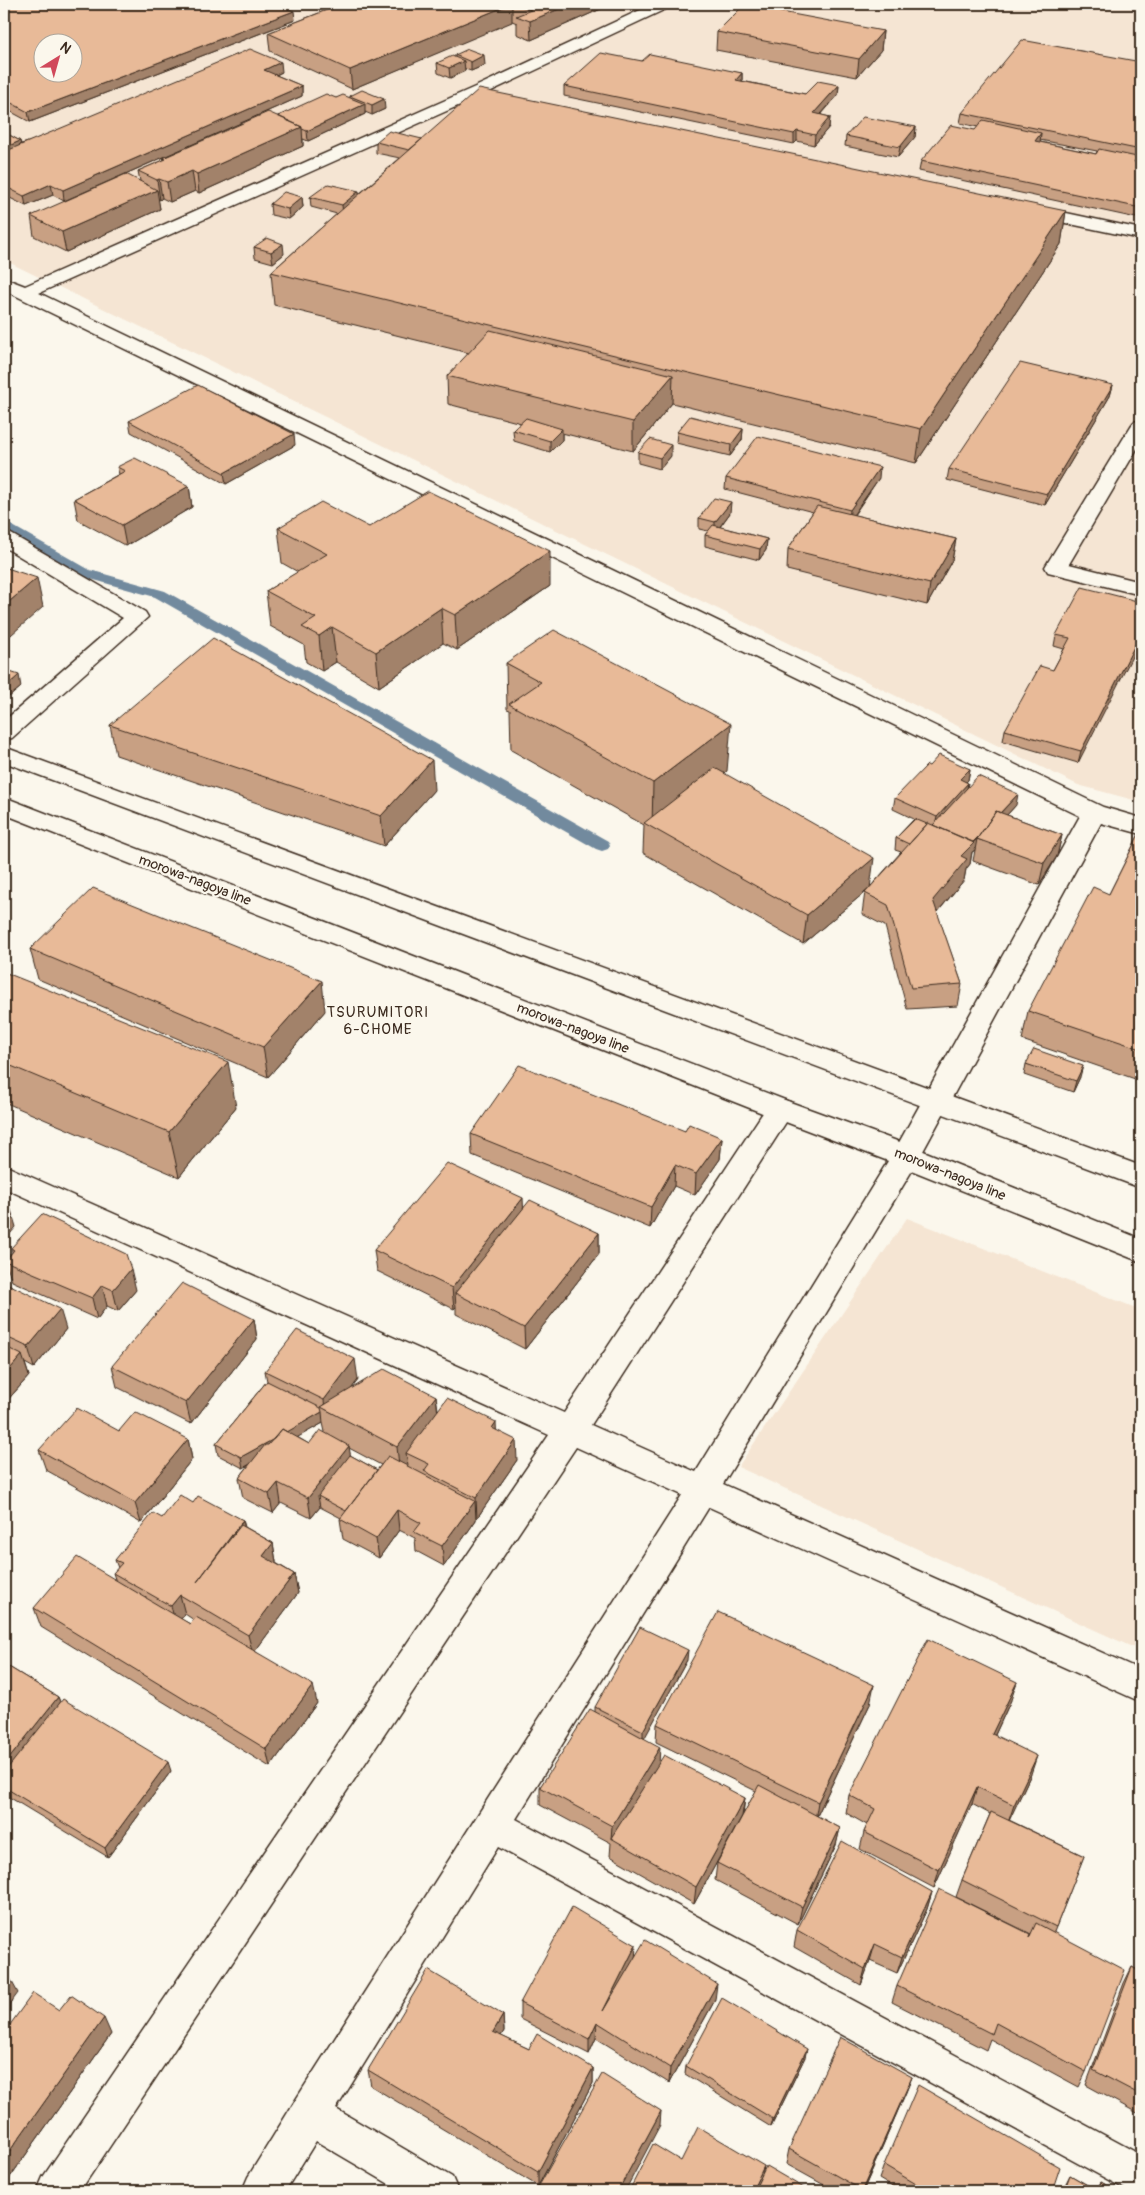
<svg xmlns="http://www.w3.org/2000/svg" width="1145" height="2195" viewBox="0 0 1145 2195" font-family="Pangolin,sans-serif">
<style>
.built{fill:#f5e5d3;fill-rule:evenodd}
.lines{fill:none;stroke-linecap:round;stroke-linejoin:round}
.stream{fill:#728a9e;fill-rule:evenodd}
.minor-casing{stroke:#3b2a1e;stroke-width:3}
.major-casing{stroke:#3b2a1e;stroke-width:3}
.minor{fill:#fbf7ec;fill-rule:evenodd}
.major{fill:#fbf7ec;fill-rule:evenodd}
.wall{fill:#c8a083;stroke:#3b2a1e;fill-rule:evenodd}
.shaded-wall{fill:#a2826a;stroke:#3b2a1e}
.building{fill:#e8ba98;stroke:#3b2a1e;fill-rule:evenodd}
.labels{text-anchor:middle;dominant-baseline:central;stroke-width:4.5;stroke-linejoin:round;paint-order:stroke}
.street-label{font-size:14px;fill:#3b2a1e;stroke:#fbf7ec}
.neighbourhood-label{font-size:15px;letter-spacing:1px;fill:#3b2a1e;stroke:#fbf7ec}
</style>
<rect width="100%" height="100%" fill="#fbf7ec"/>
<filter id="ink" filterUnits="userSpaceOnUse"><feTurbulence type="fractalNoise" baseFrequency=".02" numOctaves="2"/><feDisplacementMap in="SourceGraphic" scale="10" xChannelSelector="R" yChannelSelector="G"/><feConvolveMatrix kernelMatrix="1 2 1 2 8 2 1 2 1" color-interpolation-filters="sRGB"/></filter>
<g filter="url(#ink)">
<path class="built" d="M4,4H1141V802L1078,785L4,260ZM42,42H72V72H42Z
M907,1218L1141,1310V1651L738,1467Z"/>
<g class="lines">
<path class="stream" d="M4,521L90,570L165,591L608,841L610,845L608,849L602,851L596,849L155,597L80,576L4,531Z"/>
<defs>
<path id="minor" d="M653,4H673L670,7L487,93L39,293L1103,807L1141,818V834L1101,823L916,1164L723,1484L1141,1670V1702L709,1507L516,1819L1141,2155V2191L1127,2190L498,1847L336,2109L452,2177L458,2191H401L316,2141L285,2191H242L248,2177L295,2101L682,1495L576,1447L80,2191H37L43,2177L549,1435L4,1188V1165L564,1413L770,1102L780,1099L790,1102L794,1109L790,1116L591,1425L696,1472L896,1148L1080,816L4,290V278L25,286L475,87Z
M1029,205L1141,229V239L1023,214L1020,210L1023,206Z
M1141,420V442L1069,564L1141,582V595L1048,572L1045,567L1131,426L1134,422Z
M4,532L11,534L145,612L148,617L12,738L4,740V721L123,618L4,547Z"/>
<path id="major" d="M4,747L1141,1166V1188L4,762Z
M4,797L790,1102L916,1148L1141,1239V1262L896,1164L770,1116L4,814Z"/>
</defs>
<use href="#minor" class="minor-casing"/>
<use href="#major" class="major-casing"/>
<use href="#minor" class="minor"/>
<use href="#major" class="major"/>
</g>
<path class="wall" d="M4,4L295,20L30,122L4,108Z
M342,4H612L531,40L517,34V23L512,21L352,89L270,51L268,33Z
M883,31L881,50L857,77L716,50L717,32Z
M455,55L485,65L471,71L465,69V71L450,78L438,73L437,63L455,57Z
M642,61L742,73V81L805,94L839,85L838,95L821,115L830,117L829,127L814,145L797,141L794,144L564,96V86Z
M1141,62V160L1137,159L1136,162L1141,163V219L919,171L921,161L975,130L978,127L960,123L962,113ZM1040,140L1097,151L1096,154L1040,142Z
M282,72L276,75L302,86V96L64,201L53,195L26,206L4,195V132L20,141L21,144Z
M350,96L385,109L372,115L365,112V114L308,141L303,139V146L199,193L195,191L170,202L162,198L160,200L158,199L160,209L66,252L34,236L31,216L140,181L138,171L164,160L163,158L278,116L336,98H350Z
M916,127L915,137L898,157L845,146L846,136Z
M422,139L1066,211L1061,244L916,463L672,403L633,451L562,433V440L550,452L514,441L513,430L521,423L448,404L447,376L469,353L274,305L271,272L337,214L311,207L310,197L359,194L400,158L376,153V142Z
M302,197L303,207L289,219L271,215L270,204Z
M254,247L284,254L273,263L255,258Z
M1113,385L1110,396L1045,505L947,480L949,469Z
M129,421L295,445L226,484L131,432Z
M743,429L742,440L730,456L676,443L677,432Z
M638,452L671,456L660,469L638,463Z
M117,467L189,486L192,507L126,546L78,520L74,499L119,474Z
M726,478H879L854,515L956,539L952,560L927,605L787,570L788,549L813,512L725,489Z
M730,513L720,527L767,539L766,550L759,560L705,546V535L708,531L699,529V518Z
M369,527L550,586L457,650L443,643L379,687L336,662L322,671L306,662L304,645L270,626L266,591L298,572L282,563L278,528Z
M1141,602L1078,763L1003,741L1005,730L1053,670L1064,649L1054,646L1056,635Z
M506,663L727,771L724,774L871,886L901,852L895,850L896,838L914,819L893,809L895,798L929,766L970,769L968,780L966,782L967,788L1016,805L1007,815L1062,835L1057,856L1039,885L973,861L975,850L972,852L970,864L966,869L964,880L937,913L962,984L958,1006L907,1009L885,926L862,914L865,892L803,944L643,853L644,825L511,750L510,710L507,709Z
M4,670L21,687L9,697L4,695Z
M110,725L434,790L384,846L116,755Z
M1141,830V1081L1022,1040L1028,1011L1109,894Z
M30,949L325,1011L268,1077L38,979Z
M4,972L236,1107L179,1177L4,1102Z
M1026,1064L1080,1077L1073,1092L1024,1075Z
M685,1131L722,1138L720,1159L695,1195L674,1186L650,1228L472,1155L471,1134Z
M524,1208L599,1233V1254L525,1349L456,1314V1307L454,1309L377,1271L374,1250Z
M11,1248L136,1290L118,1311L107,1306L97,1319L12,1281L5,1261L12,1252Z
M4,1282L66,1329L34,1368L25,1363L29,1376L4,1404Z
M254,1319L257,1339L191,1424L117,1387L112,1366Z
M265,1371L358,1380L351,1389L436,1396L438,1410L496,1430L517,1460L477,1518L476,1517V1520L444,1566L416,1551L415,1538L399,1530L379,1558L343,1539L340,1519L341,1518L320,1507L311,1518L281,1503L273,1513L243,1498L239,1478L249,1465L243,1468L218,1455L216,1444L267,1381ZM323,1423L325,1432L309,1444L297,1437ZM349,1448L381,1465L377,1470L350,1455Z
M119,1431L188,1439L192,1459L141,1523L46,1470L39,1450Z
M193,1503L243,1520L245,1527L273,1543L276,1562V1563L294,1574L298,1593L255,1651L317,1703L270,1767L41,1627L34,1608L115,1579L113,1573L118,1568L115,1560L162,1518ZM185,1614L194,1620L190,1624L181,1619Z
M687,1660L644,1738L659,1762L745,1798L743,1815L756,1791L656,1742L657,1724L870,1704L817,1816L840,1828L836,1845L798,1924L715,1880L717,1863L731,1836L694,1904L610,1856L611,1843L540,1805V1787L595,1712V1707Z
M4,1664L58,1697L60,1702L171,1771L108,1857L4,1794Z
M1011,1700L995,1735L1031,1774L1009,1820L1084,1856L1054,1932L1086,2072L1079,2087L990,2039L986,2050L892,2002L897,1986L1031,1934L956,1897L962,1880L990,1814L972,1804L934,1888L860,1849L864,1832L867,1825L846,1813L849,1795Z
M932,1892L927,1909L897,1973L870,1961L861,1985L794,1947L797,1930Z
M635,1957L715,2000L669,2083L596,2038L589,2054L520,2019V2003Z
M1132,1967L1141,1972V2115L1086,2085L1124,1983Z
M59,2010L111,2034L8,2180L4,2176V2033Z
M503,2015L504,2031L501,2036L529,2049L593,2068V2083L538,2186L371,2086L368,2070Z
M805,2057L771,2127L685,2074L686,2066Z
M912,2077L906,2092L863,2191H835L786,2164L789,2149Z
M884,2165L1052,2191H899L879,2179Z
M1070,2175L1096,2190L1101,2182L1117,2191H1062Z"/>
<path class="shaded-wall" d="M511,4H512V22L352,89L350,70Z
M571,4H612L531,40L530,21Z
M294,11L295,20L30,122L28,112Z
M883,31L881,50L857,77L859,59Z
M484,55L485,65L471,71V62Z
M464,61L465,71L450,78L449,68Z
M281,62L282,72L265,80L264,70Z
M742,73V83L736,80Z
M839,85L838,95L813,123L814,113Z
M302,86V96L64,201L63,190Z
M384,99L385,109L372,115V105Z
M365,104V114L308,141L307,131Z
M830,117L829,127L814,145L815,135Z
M302,127L303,146L199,193L197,174Z
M916,127L915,137L898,157L900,147Z
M797,131V141L794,144V134Z
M1041,133L1040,143L1035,141Z
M20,141L22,152L4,159V148Z
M192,171L195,191L170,202L167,182Z
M159,179L162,198L160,200L157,180Z
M51,184L53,195L26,206L24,196Z
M157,190L160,209L66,252L62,232Z
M359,191L360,202L343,215L342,205Z
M302,197L303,207L289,219L288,209Z
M1066,211L1061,244L916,463L921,429Z
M283,244L284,254L273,263L271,252Z
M673,375L672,403L633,451V422Z
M1113,385L1110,396L1045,505L1047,494Z
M562,429V440L550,452V441Z
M743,429L742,440L730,456L731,445Z
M294,434L295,445L226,484L224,473Z
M671,445V456L660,469V458Z
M880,467L879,478L849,521L850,510Z
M189,486L192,507L126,546L122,525Z
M731,502L730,513L715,533V522Z
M767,539L766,550L759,560L760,549Z
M956,539L952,560L927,605L930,584Z
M550,551V586L457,650L455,615Z
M37,578L43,607L4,641V606Z
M441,608L443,643L379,687L376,652Z
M332,627L336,662L322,671L319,636Z
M1141,633V639L1078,763L1081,751Z
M19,675L21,687L9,697L7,686Z
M731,724L727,771L653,828L652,827L653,783Z
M432,760L434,790L384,846L381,816Z
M970,769L968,780L958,791L960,779Z
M968,783L966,794L935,826L937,817Z
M1018,794L1016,805L983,841L977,839L975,850L972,852L970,864L966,869L964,880L929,922L933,900L961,856L973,843Z
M1062,835L1057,856L1039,885L1044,863Z
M874,858L870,888L803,944L807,915Z
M322,981L325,1011L268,1077L263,1047Z
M228,1062L236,1107L179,1177L169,1132Z
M1083,1066L1080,1077L1073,1092L1076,1081Z
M722,1138L720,1159L695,1195L696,1174Z
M675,1165L674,1186L650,1228L651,1207Z
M6,1193L16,1227L4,1241V1195Z
M523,1198L524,1219L455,1293L456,1307L454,1309L452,1288Z
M599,1233V1254L525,1349L524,1328Z
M131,1269L136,1290L118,1311L113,1290Z
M102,1285L107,1306L97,1319L92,1298Z
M60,1309L66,1329L34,1368L28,1347Z
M254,1319L257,1339L191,1424L186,1403Z
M22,1355L29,1376L4,1404V1376Z
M355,1359L358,1380L333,1413L325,1409L324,1400Z
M436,1396L439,1424L406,1453L408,1465L400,1475L397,1447Z
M322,1412L323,1423L243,1468L241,1457Z
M496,1422L497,1442L492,1428Z
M188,1439L192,1459L141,1523L135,1503Z
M516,1440L517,1460L477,1518L476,1498Z
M349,1446L352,1466L318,1496L320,1507L311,1518L308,1498Z
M278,1483L281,1503L273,1513L269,1494Z
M475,1501L476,1520L444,1566L442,1546Z
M397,1510L399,1530L379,1558L376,1539Z
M243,1520L247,1540L197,1582Z
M273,1543L276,1562L267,1575L263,1556Z
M294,1574L298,1593L253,1654L248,1635Z
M180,1595L185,1614L176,1625L171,1606Z
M688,1650L687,1660L643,1741V1731Z
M1017,1682L1011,1700L987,1752L992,1734Z
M313,1685L317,1703L270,1767L266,1749Z
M874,1685L870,1704L815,1820L818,1802Z
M58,1697L62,1707L7,1769L9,1773L4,1780V1765Z
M660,1747L659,1765L611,1839L612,1826Z
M1037,1756L1031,1774L1008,1823L1014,1805Z
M168,1762L171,1771L108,1857L105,1848Z
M977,1787L972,1804L934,1888L939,1870Z
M745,1798L742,1816L694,1904L696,1887Z
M840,1828L836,1845L798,1924L802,1907Z
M932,1892L927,1909L897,1973L902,1957Z
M875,1944L870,1961L861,1985L865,1969Z
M636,1945L635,1961L603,2011Z
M6,1971L18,1993L4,2012V1974Z
M717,1984L715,2000L669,2083L670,2068Z
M503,2015L504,2031L494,2047L493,2032Z
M104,2018L111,2034L8,2180L4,2172V2159Z
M597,2022L596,2038L589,2054V2039Z
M807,2049L805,2057L771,2127L773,2119Z
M593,2068V2083L538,2186V2172Z
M912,2077L906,2092L863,2191H862Z
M661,2111L660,2125L625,2191H618Z
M764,2166L761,2180L756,2191H752Z"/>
<path class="building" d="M4,4H279L294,11L28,112L4,99ZM42,42H72V72H42Z
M342,4H511L350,70L268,33Z
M515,4H571L530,21L516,16L531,10Z
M744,5L883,31L859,59L717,32Z
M1022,40L1141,62V150L962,113Z
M250,49L281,62L264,70L302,86L63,190L51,184L24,196L4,186V152Z
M468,49L484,55L471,62L455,55Z
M601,53L642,61L650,54L742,73L736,80L805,94L818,81L839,85L814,113L830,117L815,135L797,131L794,134L564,86Z
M452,56L464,61L449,68L437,63Z
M479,89L1066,211L921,429L271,272Z
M362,90L384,99L372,105L350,96Z
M326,94L336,98L343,95L365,104L307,131L302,129V127L278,116Z
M268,112L302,127L197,174L192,171L167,182L159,179L157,180L138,171L166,159L163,158Z
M863,117L916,127L900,147L846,136Z
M983,120L1041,133L1035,141L1096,154L1099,149L1137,157L1134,162L1141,163V208L921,161L951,125L975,130Z
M389,131L422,139L409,150L376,142Z
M4,132L20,141L4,148Z
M126,174L157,190L62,232L31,216Z
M328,184L359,191L342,205L310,197Z
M284,192L302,197L288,209L270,204Z
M267,238L283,244L271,252L254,247Z
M490,330L673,375L633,422L447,376Z
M1020,363L1113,385L1047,494L949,469Z
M198,385L294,434L224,473L129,421Z
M690,416L743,429L731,445L677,432Z
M526,418L562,429L550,441L513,430Z
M758,436L880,467L850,510L726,478Z
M650,439L671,445L660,458L638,452Z
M135,458L189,486L122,525L74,499L125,471L117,467Z
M428,491L550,551L455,615L441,608L376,652L332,627L319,636L302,627L316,618L266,591L327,554L278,528L321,502L369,527Z
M714,498L731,502L715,522L699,518Z
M817,506L956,539L930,584L788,549Z
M713,525L767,539L760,549L705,535Z
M4,567L37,578L4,606Z
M1082,587L1141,602V633L1081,751L1005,730L1040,666L1053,670L1070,638L1056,635Z
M554,630L731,724L653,783L509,704L541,682L506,663Z
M213,638L432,760L381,816L110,725Z
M4,670L19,675L7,686L4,684Z
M939,755L970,769L960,779L968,783L937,817L895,798L927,765L929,766Z
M715,768L874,858L807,915L644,823Z
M978,776L1018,794L1000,813L996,811L979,836L973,842L933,825Z
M996,811L1062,835L1044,863L977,839Z
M915,819L927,824L909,844L896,838Z
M928,823L974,843L961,856L967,859L933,900L962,984L911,988L888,905L865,893Z
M1141,830V1049L1028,1011L1093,887L1109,894Z
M93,888L322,981L263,1047L30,949Z
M4,972L228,1062L169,1132L4,1063Z
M1034,1049L1083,1066L1076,1081L1026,1064Z
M519,1065L685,1131L689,1124L722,1138L696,1174L675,1165L651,1207L471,1134Z
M447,1163L523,1198L452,1288L374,1250Z
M530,1200L599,1233L524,1328L455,1293Z
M42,1214L126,1254L131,1269L113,1290L102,1285L92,1298L5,1261L14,1250L11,1248Z
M4,1282L60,1309L28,1347L4,1336Z
M182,1283L254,1319L186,1403L112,1366Z
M297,1330L355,1359L324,1400L265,1371Z
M4,1346L22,1355L4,1376Z
M384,1369L436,1396L397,1447L321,1407Z
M267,1381L321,1408L322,1412L287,1432L282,1429L274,1439L241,1457L216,1444Z
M447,1398L496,1422L492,1428L516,1440L476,1498L424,1471L429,1464L406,1453Z
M77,1408L119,1431L135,1412L188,1439L135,1503L39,1450Z
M282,1429L309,1444L320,1430L349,1446L308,1498L278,1483L269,1494L239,1478L265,1445H268Z
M350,1455L377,1470L346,1511L318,1496Z
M388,1456L475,1501L442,1546L414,1532L421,1523L397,1510L376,1539L340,1519Z
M180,1495L193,1503L198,1496L243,1520L197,1582L241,1525L273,1543L263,1556L294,1574L248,1635L180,1595L171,1606L113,1573L122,1563L115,1560L153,1513L162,1518Z
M77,1557L190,1624L196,1617L313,1685L266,1749L34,1608Z
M718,1612L874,1685L818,1802L657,1724Z
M640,1627L688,1650L643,1731L595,1707Z
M928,1639L1017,1682L992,1734L1037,1756L1014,1805L977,1787L939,1870L864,1832L875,1809L849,1795Z
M4,1664L58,1697L4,1765Z
M63,1699L168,1762L105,1848L4,1787V1777L9,1771L7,1769Z
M590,1709L660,1747L612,1826L540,1787Z
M664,1755L745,1798L696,1887L611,1838Z
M759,1785L840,1828L802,1907L717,1863Z
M991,1812L1084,1856L1056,1927L962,1880Z
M842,1841L932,1892L902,1957L875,1944L865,1969L797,1930Z
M939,1889L1030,1934L1029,1938L1036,1923L1125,1970L1086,2072L996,2023L992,2034L897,1986Z
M572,1907L636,1945L603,2011L645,1940L717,1984L670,2068L597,2022L589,2039L520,2003Z
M1132,1967L1141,1972V2095L1093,2070Z
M428,1970L503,2015L493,2032L529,2049L537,2034L593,2068L538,2172L368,2070Z
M33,1993L59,2010L71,1995L104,2018L4,2159V2033Z
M722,1998L807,2049L773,2119L686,2066Z
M840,2037L912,2077L862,2190L789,2149Z
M602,2074L661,2111L618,2191H536Z
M918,2085L1060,2167L1052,2191H928L884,2165Z
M698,2127L764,2166L752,2191H629L653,2144L681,2161Z
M766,2166L809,2191H754Z
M1070,2175L1096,2190V2191H1064Z
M1101,2182L1117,2191H1098Z
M325,2187L331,2191H322Z"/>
</g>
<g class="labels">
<g class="street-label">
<text transform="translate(195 880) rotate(21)">morowa-nagoya line</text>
<text transform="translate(573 1028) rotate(21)">morowa-nagoya line</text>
<text transform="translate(950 1174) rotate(22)">morowa-nagoya line</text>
</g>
<g class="neighbourhood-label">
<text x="378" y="1012">TSURUMITORI<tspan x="378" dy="17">6-CHOME</tspan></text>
</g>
</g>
<rect width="1145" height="2195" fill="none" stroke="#fbf7ec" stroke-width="20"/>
<rect x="10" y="10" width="1125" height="2175" fill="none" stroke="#3b2a1e" stroke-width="2" filter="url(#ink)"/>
<g transform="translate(58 58) rotate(37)"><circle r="24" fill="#fbf7ec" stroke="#aea59a"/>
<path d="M0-4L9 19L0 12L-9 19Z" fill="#d1495b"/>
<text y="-8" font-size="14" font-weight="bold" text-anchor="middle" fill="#3b2a1e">N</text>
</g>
</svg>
